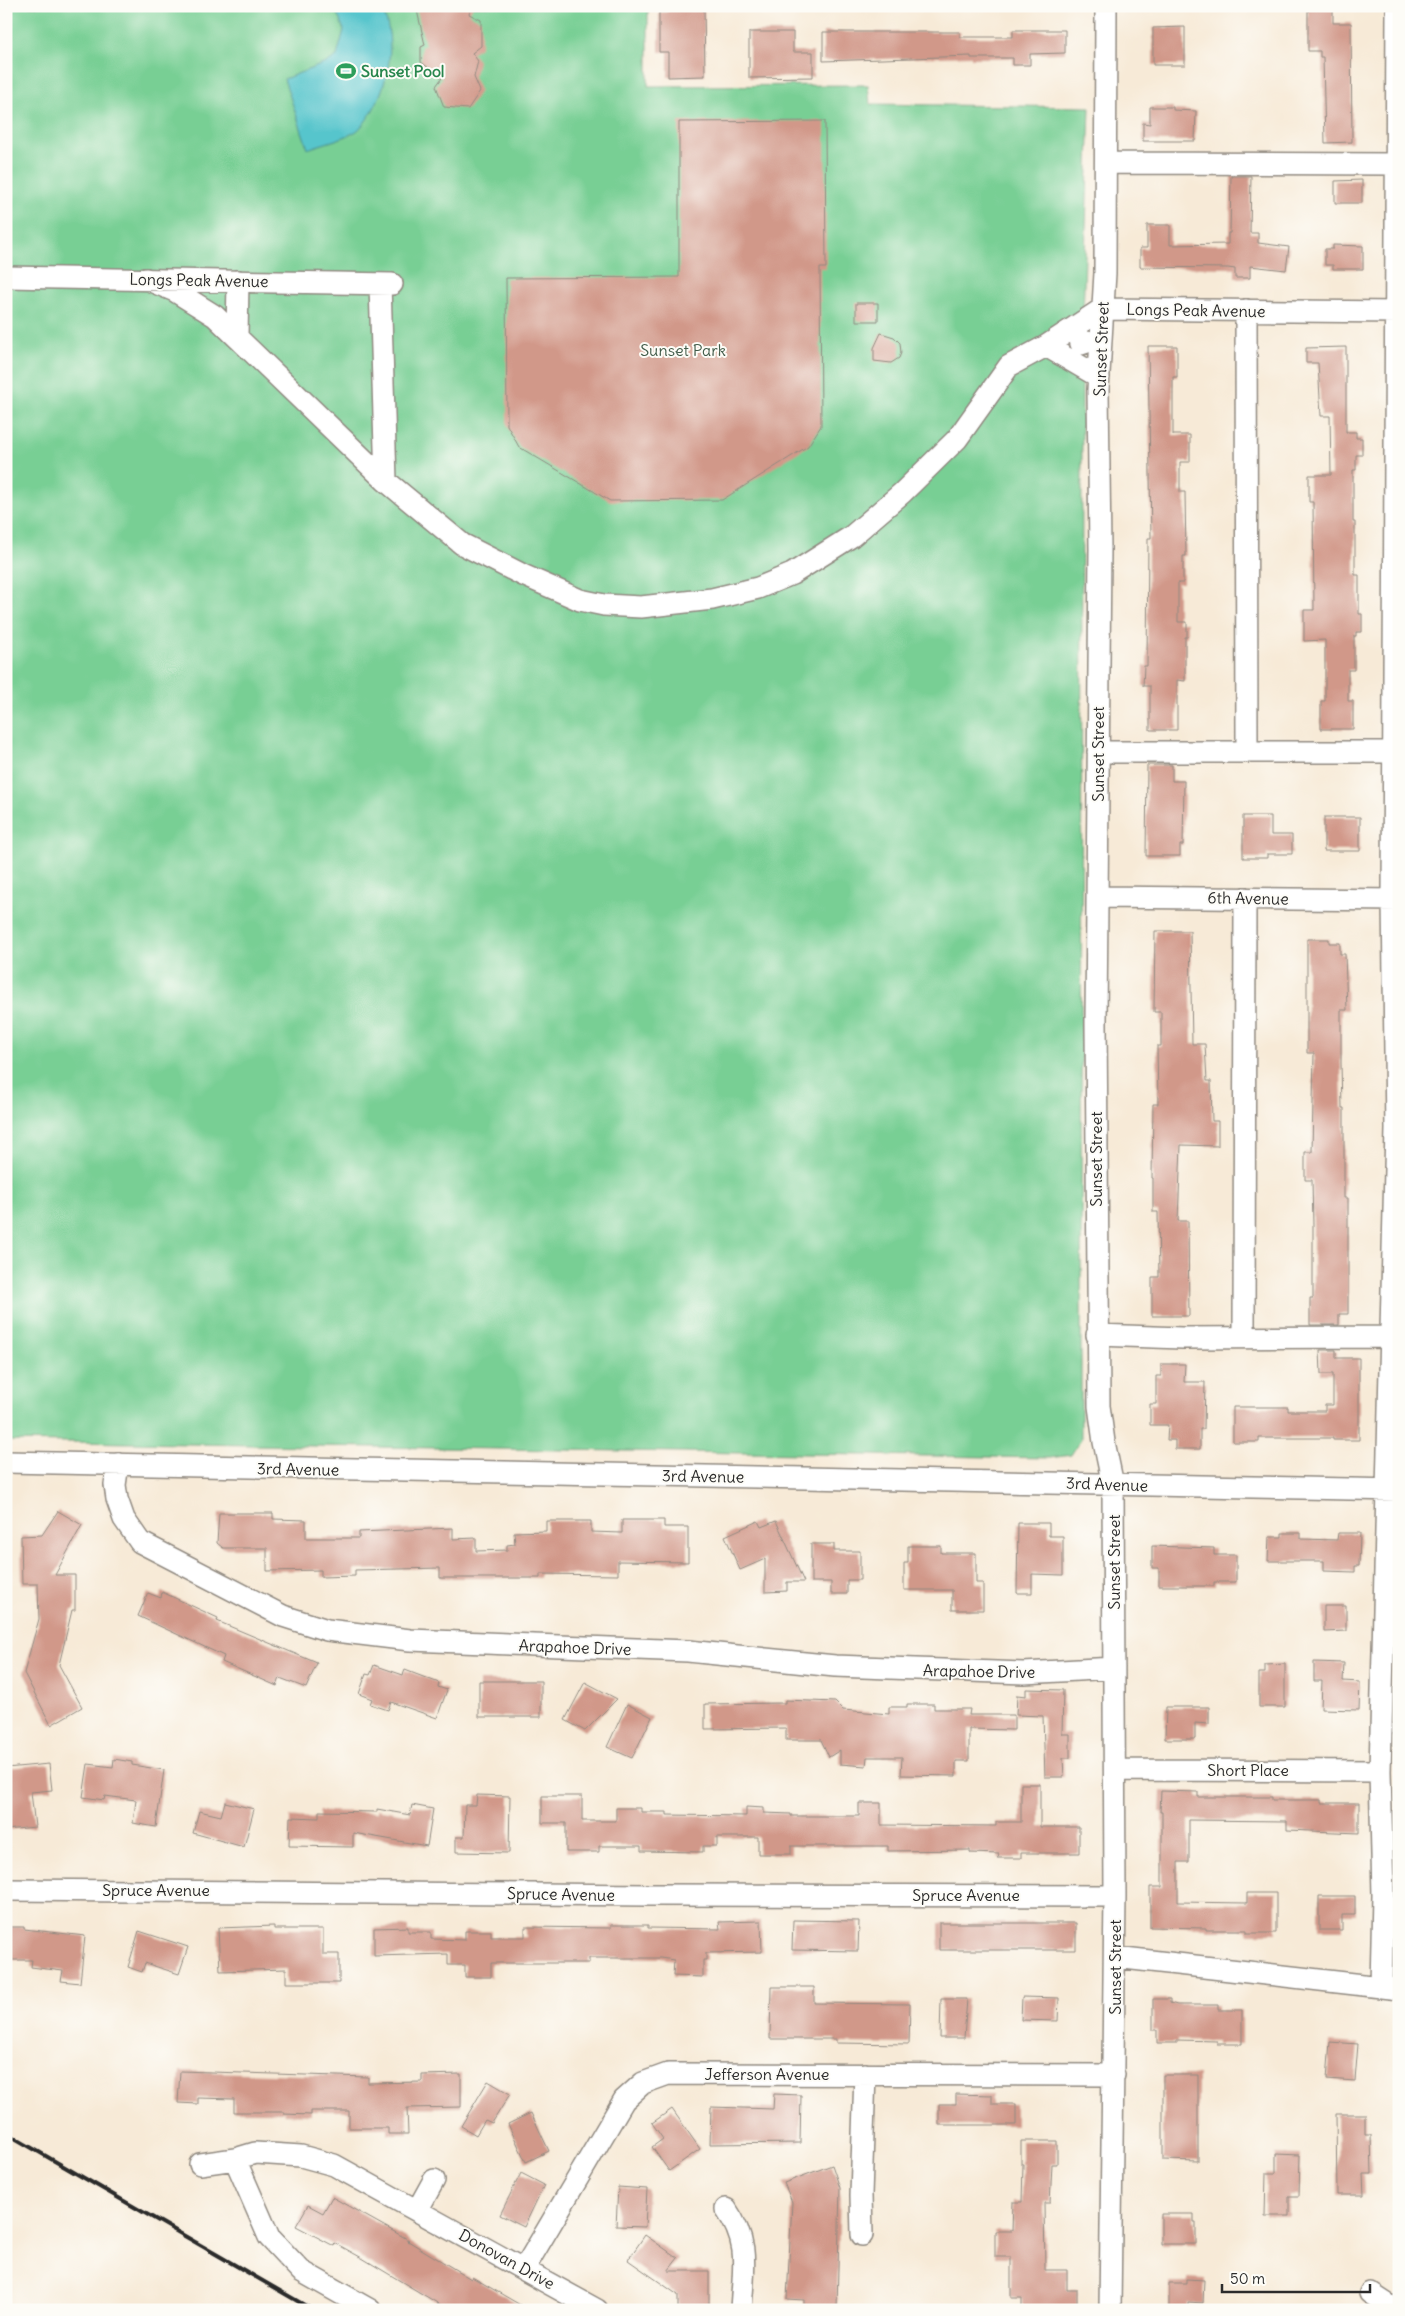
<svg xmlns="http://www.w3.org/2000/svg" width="1405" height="2316" viewBox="0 0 1405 2316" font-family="Delius,sans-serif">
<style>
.green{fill:#78cf94;stroke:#527d60}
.water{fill:#57c5cc;stroke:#41787c}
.building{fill:#d19889}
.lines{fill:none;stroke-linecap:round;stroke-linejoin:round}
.minor-casing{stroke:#918a81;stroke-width:24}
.minor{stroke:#fff;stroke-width:21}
.rail{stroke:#2b2b2b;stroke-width:4}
.labels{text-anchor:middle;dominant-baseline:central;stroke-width:4;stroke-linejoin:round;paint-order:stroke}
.leisure-label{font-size:16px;font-weight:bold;fill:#27864d;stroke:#fdfcf7;text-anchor:start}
.street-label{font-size:16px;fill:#2b2b2b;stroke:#fdfcf7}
.park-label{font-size:16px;fill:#425c4a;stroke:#fdfcf7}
</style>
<rect width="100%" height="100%" fill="#fdfcf7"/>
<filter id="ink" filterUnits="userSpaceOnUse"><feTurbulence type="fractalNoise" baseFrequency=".02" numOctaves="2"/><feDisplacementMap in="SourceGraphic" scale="10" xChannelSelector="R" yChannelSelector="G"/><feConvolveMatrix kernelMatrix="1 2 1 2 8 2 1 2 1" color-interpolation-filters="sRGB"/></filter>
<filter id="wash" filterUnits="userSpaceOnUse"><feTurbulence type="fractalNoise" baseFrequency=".0096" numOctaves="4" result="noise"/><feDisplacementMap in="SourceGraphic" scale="20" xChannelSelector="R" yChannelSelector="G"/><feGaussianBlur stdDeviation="1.12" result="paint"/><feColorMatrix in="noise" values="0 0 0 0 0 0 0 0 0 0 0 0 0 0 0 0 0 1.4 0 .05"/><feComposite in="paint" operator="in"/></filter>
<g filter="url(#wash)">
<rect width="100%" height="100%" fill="#f7ead7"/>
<path class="green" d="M6,6H648V86L868,85L870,104L1090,107L1082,347L1081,1439L1071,1455L1050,1458L6,1441Z"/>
<path class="water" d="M334,6H380C401,41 386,101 359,129C351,137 320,144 308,149L284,79L326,63L337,56L344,30Z"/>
<g id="blocks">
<path class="building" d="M416,6H473L469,14L481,20V46L472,53L478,61L474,77L480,91L468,109L444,107L436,86L442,78L421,62V47L425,45Z
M667,6H704L705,76L668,77V52H659V12H667Z
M1308,6H1333V23H1351L1352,142L1325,143L1323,57H1320V51H1308Z
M1185,27V65H1153V28Z
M1013,30H1065V53L1030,54V65H1013V58H971V56L823,61V32H960V37H1013Z
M749,32H793V52H813V77L749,78Z
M1150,107H1173V110L1196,111L1195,141H1143V123L1150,124Z
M825,121L826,268H820L821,426L808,446L722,500L610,501L519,447L507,425L506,278L679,277V122Z
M1231,176H1251L1250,233H1258V243L1289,247L1286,270L1250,266V278H1235V269L1228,268L1140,267V248H1147V225H1170V245L1228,244V233H1230Z
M1362,180V203H1335V181Z
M1333,245L1363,246V269H1333V265H1325V249H1333Z
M856,303H878V321H856Z
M881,333L894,337L900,343L901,353L899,358L891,363L874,361V348Z
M1148,346H1177V377H1173V435H1190V462H1180V492H1185L1186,556H1183V583H1178V622H1187V637H1185V681L1177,680V730H1150V686H1143L1144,666H1147L1148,538H1151Z
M1346,347V432H1356V438H1362V455H1356V470H1353V522H1355V575H1359V614H1362V632H1356V636H1354V670H1348V701H1353V729H1321V701H1325V640L1304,641V610H1314L1313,502H1309V475H1331L1330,416H1321L1318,363H1306V348Z
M1147,765H1172V781H1184L1183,845H1180V856H1146Z
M1243,816H1271V835H1292V854H1267V858H1243Z
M1324,817H1360V851H1324Z
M1155,931H1190L1192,1044H1205L1207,1081H1211L1212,1121H1218V1146L1181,1145L1178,1221H1188L1189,1316H1152V1277H1159L1158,1212H1153V1178H1152L1153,1104H1158L1157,1046H1161V1012H1154Z
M1307,939H1329V943H1340V954H1345L1347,1010H1341V1063L1342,1108H1344V1198H1348V1314H1339V1325H1310V1298H1313V1225L1312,1180H1305V1152H1312L1314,1053H1307Z
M1320,1350H1336V1358H1359V1440H1333V1438H1259V1442H1233V1407H1288V1411H1325V1405H1333V1374H1321Z
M1161,1364H1185L1184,1382H1205L1204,1429H1200V1449H1175V1440H1167L1168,1425H1150V1404H1156V1376H1161Z
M58,1511L82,1525L55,1575H75V1610H72L59,1665L82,1707L51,1725L24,1673L39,1619L38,1584H22L21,1536L42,1535Z
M219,1513H273V1519L306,1520V1538H359V1532L453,1528V1539L476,1538V1551L507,1550V1545L515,1544L514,1532L546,1531V1521H591V1532L622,1533V1520H664V1527H688V1562L618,1561V1575L540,1574V1578H440V1568L355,1570V1576L321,1577V1570L267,1571V1548H223L217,1543Z
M758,1521L761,1527L776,1521L804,1582H787V1591L765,1592V1559L740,1570L725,1536Z
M1018,1523H1049V1536H1063V1575L1032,1574V1593H1017Z
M1282,1533H1301V1539L1337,1540L1338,1533H1360L1359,1566H1355V1572L1324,1571V1561H1268L1269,1537H1282Z
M811,1544H834V1551H860V1580H847V1594H831V1582H811Z
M908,1546H941V1553H976V1583H983V1610H952V1590H904V1563H908Z
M1152,1546L1214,1548V1555H1236V1582H1214V1586H1159V1568H1152Z
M162,1592L218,1618L217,1621L317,1663L306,1688L280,1678L277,1686L222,1662L224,1656L138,1616L148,1593L161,1598Z
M1324,1606H1346V1631L1324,1632Z
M1314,1662L1344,1663L1343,1681L1360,1682L1359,1710L1321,1709L1322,1681H1314Z
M1285,1664V1707H1259V1673H1265V1665Z
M374,1665L403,1675L405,1670L439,1683L438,1687L447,1690L437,1718L391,1702L388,1710L370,1704L372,1699L359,1694L366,1674L370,1675Z
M479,1681H541V1717H479Z
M585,1682L617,1699L585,1731L565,1720Z
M1026,1689L1063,1690L1062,1734H1070V1758H1063L1064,1777H1045L1043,1716L1016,1715L1017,1695L1026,1696Z
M785,1700L835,1702L843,1710L889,1714V1707H907V1704H934V1709H970L969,1715H1014V1730L969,1729V1761H956V1776L901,1775L902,1757H867L866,1766L840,1764V1750L829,1757L821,1740H786V1728L705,1729V1704L785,1703Z
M627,1704L652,1717L632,1758L607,1747Z
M1166,1707H1209V1724L1195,1723V1739H1165Z
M114,1759L132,1762V1765L164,1770L156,1827L133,1823L136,1800L105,1796L104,1800L83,1797L88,1764L113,1767Z
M49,1764L52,1790L31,1792L35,1827L6,1830V1768Z
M1021,1784H1040V1827H1079V1853H1021V1858H998L999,1854L970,1853V1850L888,1851V1846H791V1854H758V1837H717V1846H703V1852L641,1851V1846H599V1852H566V1823H542V1796H582V1821H616V1808H641V1812H667V1815L746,1816V1807L764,1808V1813L791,1814V1816H859V1803H881V1825L996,1826V1822H1021Z
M1161,1791L1198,1792V1797H1272V1800H1321V1803H1359V1833L1287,1830V1821L1189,1820V1862H1178V1902L1247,1903V1893H1276V1933H1247V1930H1206V1928L1150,1927V1887H1162V1812H1160Z
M477,1795L510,1796L509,1853L456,1852V1837H464L465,1805H476Z
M225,1802L254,1809L244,1847L193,1833L199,1811L221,1816Z
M412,1805L433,1809L427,1846L353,1833V1847L289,1846L290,1817L319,1818V1811L377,1812V1809L410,1815Z
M1319,1896H1355V1915H1342V1930H1319Z
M793,1920L859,1921L858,1951L792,1950Z
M761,1921L762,1952L706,1953V1960H703V1977L673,1976L674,1960L660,1958H589V1963H491V1977H465V1965H448V1954L374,1956V1928L408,1927V1932H431V1939L465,1940V1931H491V1937H525V1927L611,1928V1925H648V1928L720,1929L719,1922Z
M939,1923H1076V1950H939Z
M274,1926V1929H323V1954H339V1983H286V1969L220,1971L218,1928Z
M6,1927H24V1929L85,1936L80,1983L61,1981L63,1971L31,1967L32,1960H6Z
M139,1931L188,1947L179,1974L145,1963L142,1972L128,1967Z
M771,1987H814V2003L910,2004L909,2044L836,2043V2039H770Z
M1022,1997L1059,1998L1058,2021L1021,2020Z
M941,1999H967L964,2038H940Z
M1153,1999H1170V2003L1177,2005H1218V2010H1242V2044H1217V2041L1177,2040V2043H1157V2030H1153Z
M1330,2042L1358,2044L1355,2081L1327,2079Z
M180,2071L368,2077V2083L422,2082V2075L461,2074V2107L407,2108L408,2134H388V2128H349V2111H311V2115L284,2114V2112H234V2099L198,2098V2104L178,2103Z
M1163,2075H1198V2161L1163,2160Z
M488,2081L510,2094L492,2123L485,2120L476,2135L461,2126Z
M774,2094L801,2095L800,2143L710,2144L711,2107L773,2109Z
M956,2094L992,2095V2104H1016V2125H939V2104H956Z
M672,2109L700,2149L669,2171L652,2147L663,2139L652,2123Z
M531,2113L549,2151L526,2162L508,2124Z
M1336,2114H1365V2135H1371L1372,2174H1363L1364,2195H1337Z
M1021,2141H1057V2164H1052L1050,2203H1044L1045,2270H1067V2290H1077V2307L1022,2310V2298H1011V2257H995V2231H1012L1013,2202H1022L1023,2164H1021Z
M1276,2154L1300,2155L1299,2196H1289V2216H1265L1266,2173H1276Z
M832,2165L840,2188L837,2308L804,2306V2300L787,2299L792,2202L784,2183Z
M521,2173L544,2185L524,2227L500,2215Z
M618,2187L647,2189L645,2227L616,2226Z
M332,2197L409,2240L408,2241L471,2279L472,2277L529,2310H449L362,2258L335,2243L334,2246L296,2226L308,2205L323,2213Z
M1161,2214H1194V2222H1196V2244H1161Z
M645,2235L678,2258L668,2271H709V2310H678V2295L628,2260Z
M1187,2279L1204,2280L1203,2303L1188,2302V2308H1169V2283H1187Z"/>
</g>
</g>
<g filter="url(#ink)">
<use href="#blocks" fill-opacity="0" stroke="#918a81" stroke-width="1"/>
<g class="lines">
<defs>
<path id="minor" d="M1106,6L1105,273L1098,390L1100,549L1096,1023L1099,1406L1104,1442L1113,1485L1115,1896L1110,2310
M1106,163L1399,164
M6,277L392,284
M146,279L175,291L215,316L386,481L462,544L523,575L580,600L604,605L641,607L712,599L758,588L792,574L852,536L902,493L957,439L1009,366L1046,346L1102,309L1399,312
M380,284L386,481
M1246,310L1247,752
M237,336L238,281
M1080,339L1081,344L1087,342
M1046,346L1099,377
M1098,752H1399
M1098,897L1399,900
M1097,1335L1182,1338L1399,1337
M1244,1337L1245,898
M6,1462L1399,1490
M118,1464L115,1485L117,1499L124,1519L140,1542L283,1616L327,1630L410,1640L688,1651L835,1666L1024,1673L1114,1668
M1115,1770L1380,1771
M6,1890L650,1895L1115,1896
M1115,1957L1399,1989
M1381,1987L1383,1895L1380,1771L1396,1129L1393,900L1397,6
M235,2159L269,2237L301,2271L370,2310
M200,2164L235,2159L255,2153L301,2156L334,2165L597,2310
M418,2209L434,2180
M726,2209C751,2245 743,2269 741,2310
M862,2235L861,2195L865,2074
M524,2269L624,2100L643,2083L668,2074L1114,2075
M1370,2293L1396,2310"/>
</defs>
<use href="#minor" class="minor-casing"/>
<use href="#minor" class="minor"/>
<path class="rail" d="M6,2133L313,2310"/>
</g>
</g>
<defs>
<symbol id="stadium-bare" viewBox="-9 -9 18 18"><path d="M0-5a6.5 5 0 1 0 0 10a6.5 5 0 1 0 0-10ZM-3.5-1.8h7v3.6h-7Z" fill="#2e9e5b" stroke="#fdfcf7" stroke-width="2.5" paint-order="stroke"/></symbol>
</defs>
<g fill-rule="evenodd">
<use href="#stadium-bare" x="332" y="57" width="28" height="28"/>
</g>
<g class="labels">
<g class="leisure-label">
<text x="361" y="71">Sunset Pool</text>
</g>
<g class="street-label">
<text transform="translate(199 280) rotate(1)">Longs Peak Avenue</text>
<text transform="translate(1196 310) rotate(1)">Longs Peak Avenue</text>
<text transform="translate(1101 349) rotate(-88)">Sunset Street</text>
<text transform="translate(1098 754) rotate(-90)">Sunset Street</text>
<text transform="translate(1248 898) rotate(1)">6th Avenue</text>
<text transform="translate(1096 1159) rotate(-90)">Sunset Street</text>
<text transform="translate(298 1469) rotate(1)">3rd Avenue</text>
<text transform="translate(703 1476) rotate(1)">3rd Avenue</text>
<text transform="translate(1107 1484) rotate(2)">3rd Avenue</text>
<text transform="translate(1114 1562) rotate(-90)">Sunset Street</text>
<text transform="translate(575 1647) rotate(2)">Arapahoe Drive</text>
<text transform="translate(979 1671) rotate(1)">Arapahoe Drive</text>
<text x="1248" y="1770">Short Place</text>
<text x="156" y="1890">Spruce Avenue</text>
<text transform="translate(561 1894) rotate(1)">Spruce Avenue</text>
<text x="966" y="1895">Spruce Avenue</text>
<text transform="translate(1115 1967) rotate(-90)">Sunset Street</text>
<text x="767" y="2074">Jefferson Avenue</text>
<text transform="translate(507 2259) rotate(29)">Donovan Drive</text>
</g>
<g class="park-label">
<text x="683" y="350">Sunset Park</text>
</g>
</g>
<rect width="1405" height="2316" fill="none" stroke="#fdfcf7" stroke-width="25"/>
<path d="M1222 2284v8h148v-8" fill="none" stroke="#2b2b2b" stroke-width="2.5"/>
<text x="1230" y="2284" font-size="15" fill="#2b2b2b" stroke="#fdfcf7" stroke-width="4" paint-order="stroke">50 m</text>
</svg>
